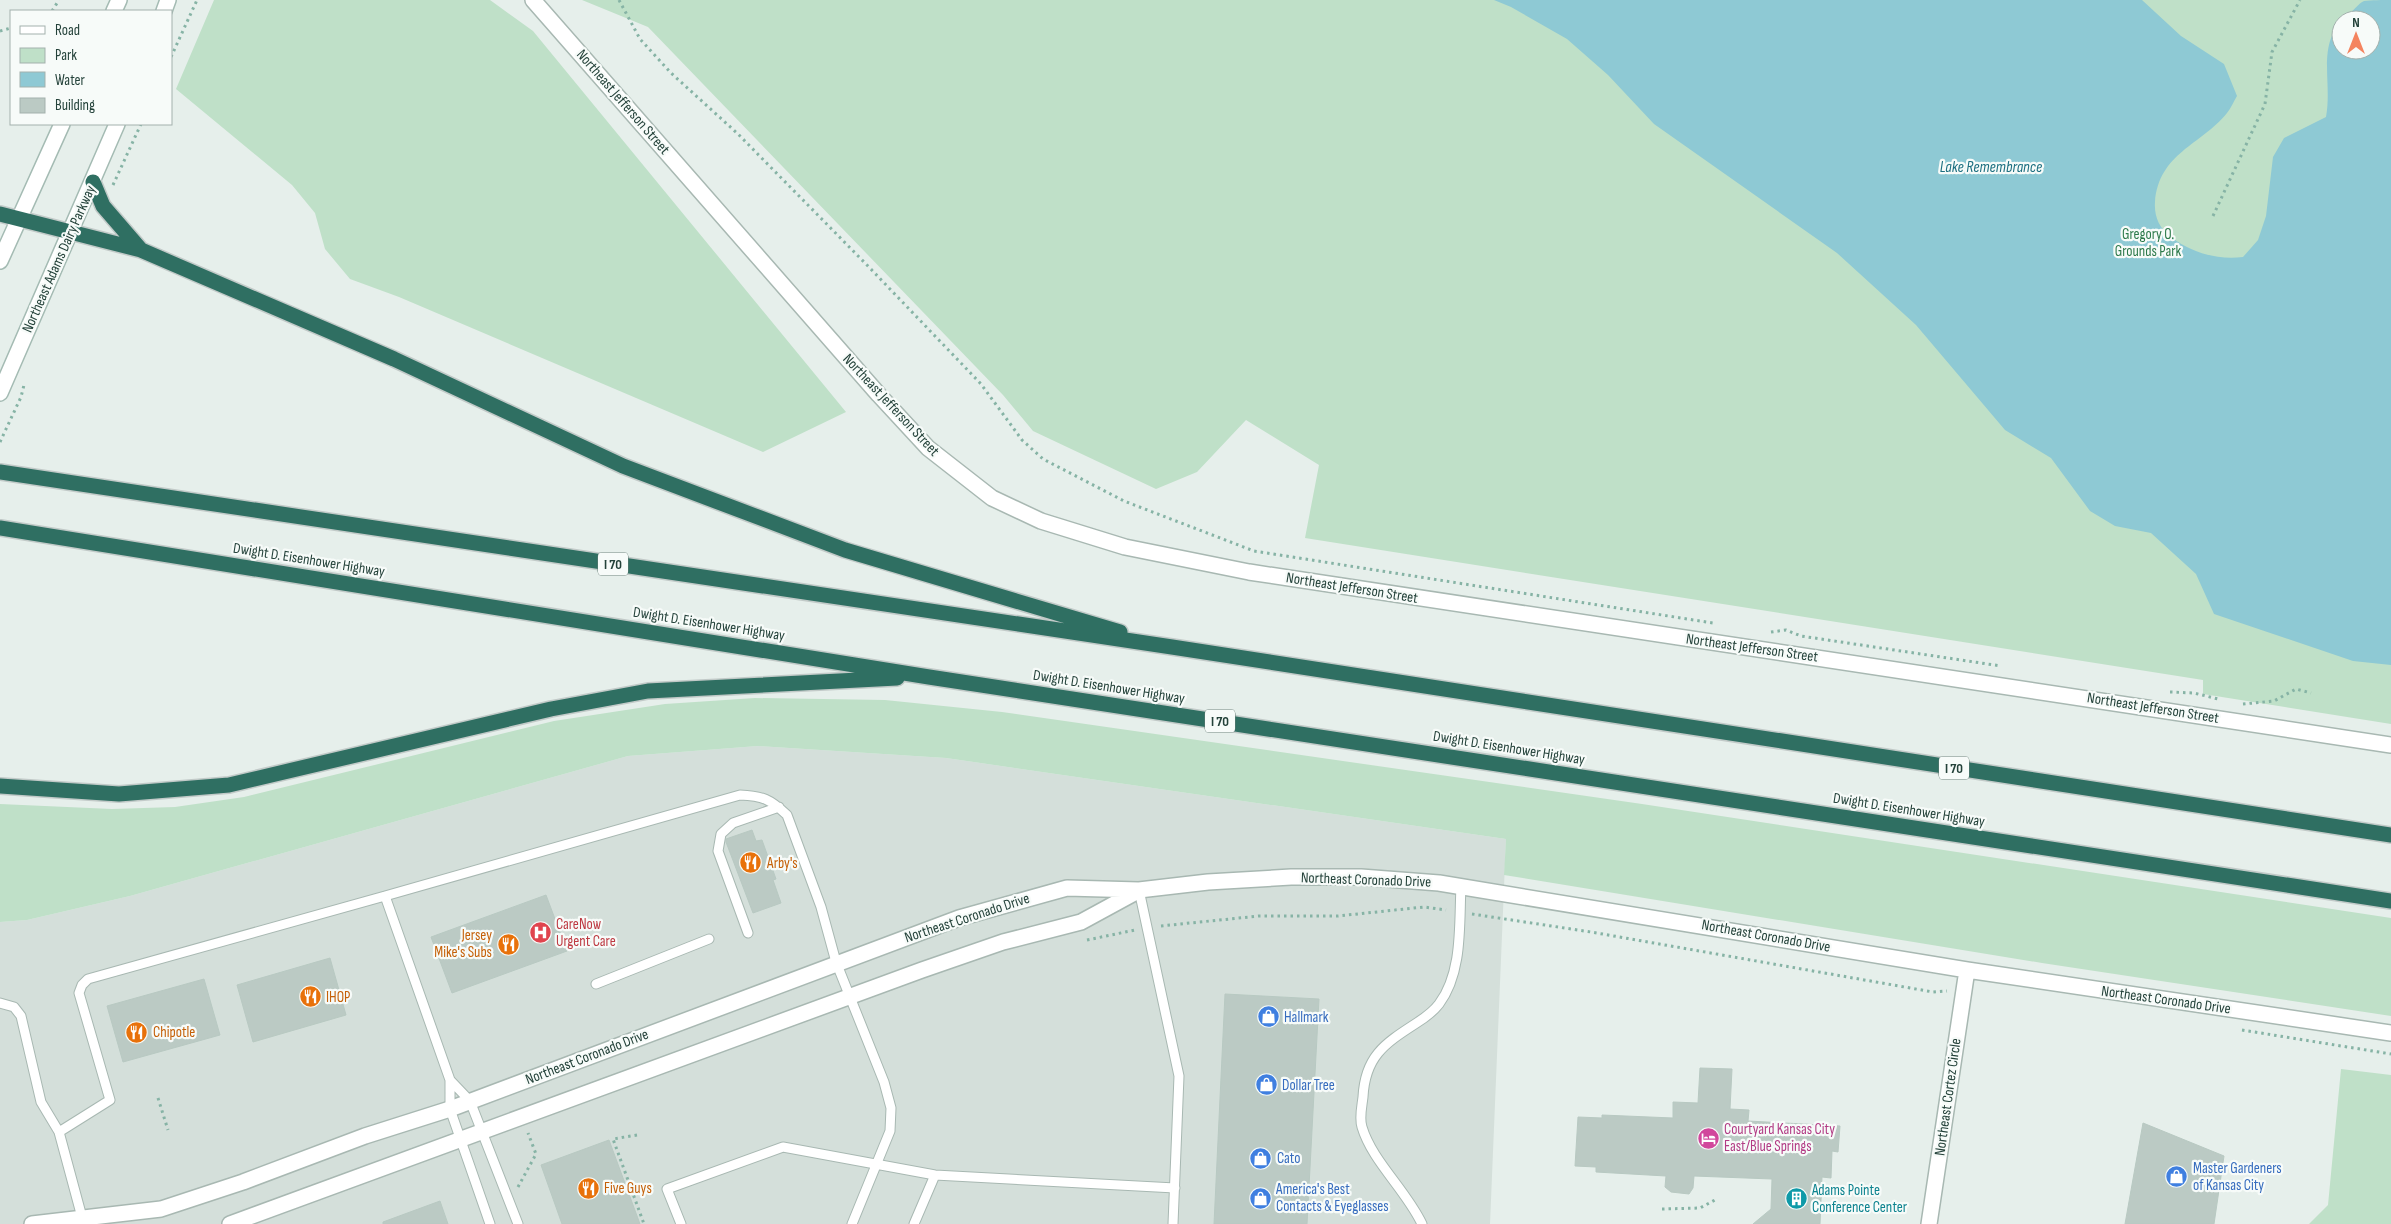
<svg xmlns="http://www.w3.org/2000/svg" width="2391" height="1224" viewBox="0 0 2391 1224" font-family="'Sofia Sans Condensed',sans-serif">
<style>
.built{fill:#d4dfda}
.green{fill:#bfe0c8;fill-rule:evenodd}
.water{fill:#8ec9d4;fill-rule:evenodd}
.building{fill:#bbcac4;stroke:#b8c9c2}
.lines{fill:none;stroke-linecap:round;stroke-linejoin:round}
.service-casing{stroke:#a8b8b2;stroke-width:11}
.minor-casing{stroke:#a8b8b2;stroke-width:18}
.secondary-casing{stroke:#a4bbb3;stroke-width:18}
.motorway-casing{stroke:#c2cac8;stroke-width:18}
.path{stroke:#86b3a5;stroke-width:3;stroke-dasharray:2.5 4;stroke-linecap:butt}
.service{stroke:#fff;stroke-width:9}
.minor{stroke:#fff;stroke-width:15}
.secondary{stroke:#fff;stroke-width:15}
.motorway{stroke:#2f6f62;stroke-width:15}
.labels{text-anchor:middle;dominant-baseline:central;stroke-width:4.5;stroke-linejoin:round;paint-order:stroke}
.shield{fill:#f7fbf9;stroke:#637a73;stroke-width:1}
.shield-label{font-size:14px;font-weight:bold;fill:#24423a}
.street-label{font-size:15px;fill:#24423a;stroke:#f7fbf9}
.park-label{font-size:15px;fill:#2d7a4b;stroke:#f7fbf9}
.food-label{font-size:15px;fill:#c56008;stroke:#f7fbf9;text-anchor:start}
.health-label{font-size:15px;fill:#be3a42;stroke:#f7fbf9;text-anchor:start}
.shop-label{font-size:15px;fill:#366cbe;stroke:#f7fbf9;text-anchor:start}
.hotel-label{font-size:15px;fill:#b23c85;stroke:#f7fbf9;text-anchor:start}
.culture-label{font-size:15px;fill:#0d838f;stroke:#f7fbf9;text-anchor:start}
.water-label{font-size:16px;font-style:italic;fill:#1c6f80;stroke:#f7fbf9}
</style>
<rect width="100%" height="100%" fill="#e6efeb"/>
<path class="built" d="M758,746L946,758L1506,839L1490,1224H0V922L27,920L130,896L628,756Z"/>
<path class="green" d="M214,0H490L533,31L846,412L763,452L399,297L350,279L325,249L315,213L292,185L176,89Z
M582,0H2391V724L2203,694V680L1305,538L1319,465L1246,420L1197,472L1156,489L1033,431L1003,395L648,27ZM2341,20H2371V50H2341Z
M755,698L885,700L1002,712L1642,804L2391,918V1016L2042,963L1504,875L1506,839L946,758L758,746L628,756L130,896L27,920L0,922V804L112,809L175,807L244,797L554,721L665,704Z
M2341,1069L2391,1075V1224H2309L2328,1205Z"/>
<path class="water" d="M1494,0H2142L2181,36L2224,64L2237,96C2234,101 2231,108 2227,113C2201,145 2159,153 2155,202C2154,216 2159,228 2171,237C2192,253 2217,260 2243,257L2258,240L2266,216L2273,157L2284,138L2326,117C2333,79 2314,41 2350,13C2354,10 2359,3 2364,1C2370,0 2384,0 2391,0V665L2353,661L2214,614L2196,574L2151,533L2115,526L2090,511L2051,458L2005,430L1916,325L1837,253L1654,124L1608,75L1567,39L1511,7ZM2341,20H2371V50H2341Z"/>
<path class="building" d="M752,830L756,841L762,840L776,879L773,880L781,903L753,913L726,842V839Z
M546,895L567,951L452,993L431,937Z
M330,958L346,1015L253,1042L237,985Z
M204,979L220,1035L123,1062L107,1006Z
M1225,994L1319,999L1307,1224H1214Z
M1700,1068L1732,1069L1730,1109L1749,1110L1748,1121L1840,1126L1838,1152L1832,1151L1831,1178L1822,1177L1820,1224H1753L1771,1209L1772,1179L1694,1176L1693,1188L1689,1194L1671,1192L1665,1187L1666,1176L1596,1172V1167L1575,1166L1578,1117L1602,1118V1115L1673,1118V1102L1698,1103Z
M2143,1123L2224,1156L2214,1224H2125Z
M609,1140L640,1224H562L541,1165Z
M440,1201L448,1224H383V1222Z"/>
<g class="lines">
<defs>
<path id="service" d="M1139,890L1179,1076L1173,1224
M385,896L740,795C763,796 770,799 787,815L821,907L836,962L884,1082L891,1108L890,1131L852,1224
M748,933L718,851L721,834L733,823L779,807
M596,984L709,939
M0,1003L14,1007L21,1016L41,1102L59,1132L83,1221
M450,1080L470,1101L518,1224
M59,1132L110,1100L79,993L82,985L88,979L385,896L450,1080V1109L490,1224
M681,1224L667,1189L783,1147L935,1175L1175,1188
M914,1224L935,1175
M1422,1224C1406,1190 1372,1161 1362,1127C1359,1118 1362,1106 1363,1097C1365,1057 1384,1044 1415,1024C1423,1019 1433,1012 1439,1004C1463,972 1459,924 1461,886"/>
<path id="minor" d="M533,0L879,395L928,448L992,498L1041,521L1125,547L1249,572L2391,745
M32,1224L161,1209L243,1182L365,1136L450,1109L959,918L1067,888L1139,890L1208,882L1291,877H1361L1439,883L1967,970L2391,1033
M230,1224L922,970L1003,942L1081,922L1138,891
M1929,1224L1967,970"/>
<path id="secondary" d="M114,11L119,0
M164,11L168,0
M0,261L62,124
M0,393L117,124"/>
<path id="motorway" d="M93,182L103,206L141,250
M0,214L141,250L394,359L623,466L845,550L1120,632
M0,472L1172,647L2391,835
M0,528L929,677L2391,901
M0,786L119,794L229,785L551,709L648,691L897,678"/>
</defs>
<use href="#service" class="service-casing"/>
<use href="#minor" class="minor-casing"/>
<use href="#secondary" class="secondary-casing"/>
<use href="#motorway" class="motorway-casing"/>
<path class="path" d="M619,0L640,39L671,73L738,134L866,264L981,384L1022,440L1043,459L1124,501L1254,551L1713,623
M52,11L59,0
M0,31L11,28
M171,57L197,0
M113,185L141,124
M2213,216L2265,104L2272,52L2300,0
M0,442L21,397L24,385
M1771,632L1786,630L1801,636L2001,666
M2170,692L2194,693L2218,699
M2243,704L2274,701L2296,689L2311,693
M1472,914L1591,932L1933,992L1947,991
M1161,926L1259,916H1338L1424,907L1446,910
M1087,940L1135,930
M2242,1030L2391,1054
M158,1098L168,1130
M637,1135L613,1139L644,1224
M518,1187L536,1154L528,1133
M1662,1209L1700,1208L1715,1200"/>
<use href="#service" class="service"/>
<use href="#minor" class="minor"/>
<use href="#secondary" class="secondary"/>
<use href="#motorway" class="motorway"/>
</g>
<defs>
<symbol id="restaurant-disc" viewBox="-11 -11 22 22"><circle r="9.5" fill="#e8710a" stroke="#f7fbf9"/><path d="M-5-6h1v4h1v-4h1v4h1v-4h1v5L-1.5 .5V6h-2V.5L-5-1ZM5-6V6H3V1.5H1.5Q1.5-4 5-6Z" fill="#fff"/></symbol>
<symbol id="hospital-disc" viewBox="-11 -11 22 22"><circle r="9.5" fill="#e0444e" stroke="#f7fbf9"/><path d="M-5-5h3v3.5h4V-5h3V5h-3V1.5h-4V5h-3Z" fill="#fff"/></symbol>
<symbol id="shop-disc" viewBox="-11 -11 22 22"><circle r="9.5" fill="#3f7fe0" stroke="#f7fbf9"/><path d="M-5-2.5h2.3a2.7 3.5 0 0 1 5.4 0H5L5.5 6h-11ZM-1.5-2.5h3a1.5 2.3 0 0 0-3 0Z" fill="#fff"/></symbol>
<symbol id="hotel-disc" viewBox="-11 -11 22 22"><circle r="9.5" fill="#d1479c" stroke="#f7fbf9"/><path d="M-6-4.5h1.5V1H6V5H4.5V3h-9V5H-6ZM-4 0a1.8 1.8 0 1 1 3.6 0ZM.5 0V-2.5h3Q6-2.5 6 0Z" fill="#fff"/></symbol>
<symbol id="building-disc" viewBox="-11 -11 22 22"><circle r="9.5" fill="#0f9aa8" stroke="#f7fbf9"/><path d="M-4-6H4V6H1V3H-1V6H-4ZM-2.5-4.3h1.7v1.8h-1.7ZM.8-4.3h1.7v1.8H.8ZM-2.5-1h1.7V.8h-1.7ZM.8-1h1.7V.8H.8Z" fill="#fff"/></symbol>
</defs>
<g fill-rule="evenodd">
<use href="#restaurant-disc" x="738" y="850" width="25" height="25"/>
<use href="#hospital-disc" x="528" y="920" width="25" height="25"/>
<use href="#restaurant-disc" x="496" y="932" width="25" height="25"/>
<use href="#restaurant-disc" x="298" y="984" width="25" height="25"/>
<use href="#shop-disc" x="1256" y="1004" width="25" height="25"/>
<use href="#restaurant-disc" x="124" y="1020" width="25" height="25"/>
<use href="#shop-disc" x="1254" y="1072" width="25" height="25"/>
<use href="#hotel-disc" x="1696" y="1126" width="25" height="25"/>
<use href="#shop-disc" x="1248" y="1146" width="25" height="25"/>
<use href="#shop-disc" x="2164" y="1164" width="25" height="25"/>
<use href="#restaurant-disc" x="576" y="1176" width="25" height="25"/>
<use href="#shop-disc" x="1248" y="1186" width="25" height="25"/>
<use href="#building-disc" x="1784" y="1186" width="25" height="25"/>
</g>
<g class="labels">
<g class="shield">
<rect x="598" y="552.5" width="30" height="23" rx="4"/>
<rect x="1205" y="709.5" width="30" height="23" rx="4"/>
<rect x="1939" y="756.5" width="30" height="23" rx="4"/>
</g>
<g class="shield-label">
<text x="613" y="564">I 70</text>
<text x="1220" y="721">I 70</text>
<text x="1954" y="768">I 70</text>
</g>
<g class="street-label">
<text transform="translate(623 102) rotate(49)">Northeast Jefferson Street</text>
<text transform="translate(59 259) rotate(-66)">Northeast Adams Dairy Parkway</text>
<text transform="translate(891 405) rotate(47)">Northeast Jefferson Street</text>
<text transform="translate(309 560) rotate(9)">Dwight D. Eisenhower Highway</text>
<text transform="translate(1352 588) rotate(9)">Northeast Jefferson Street</text>
<text transform="translate(709 624) rotate(9)">Dwight D. Eisenhower Highway</text>
<text transform="translate(1752 648) rotate(8)">Northeast Jefferson Street</text>
<text transform="translate(1109 687) rotate(9)">Dwight D. Eisenhower Highway</text>
<text transform="translate(2153 708) rotate(9)">Northeast Jefferson Street</text>
<text transform="translate(1509 748) rotate(9)">Dwight D. Eisenhower Highway</text>
<text transform="translate(1909 810) rotate(9)">Dwight D. Eisenhower Highway</text>
<text transform="translate(1366 880) rotate(2)">Northeast Coronado Drive</text>
<text transform="translate(967 918) rotate(-18)">Northeast Coronado Drive</text>
<text transform="translate(1766 936) rotate(10)">Northeast Coronado Drive</text>
<text transform="translate(2166 1000) rotate(8)">Northeast Coronado Drive</text>
<text transform="translate(587 1057) rotate(-21)">Northeast Coronado Drive</text>
<text transform="translate(1948 1097) rotate(-82)">Northeast Cortez Circle</text>
</g>
<g class="park-label">
<text x="2148" y="234">Gregory O.<tspan x="2148" dy="17">Grounds Park</tspan></text>
</g>
<g class="food-label">
<text x="767" y="863">Arby's</text>
<text x="492" y="935" text-anchor="end">Jersey<tspan x="492" dy="17">Mike's Subs</tspan></text>
<text x="326" y="997">IHOP</text>
<text x="153" y="1032">Chipotle</text>
<text x="604" y="1188">Five Guys</text>
</g>
<g class="health-label">
<text x="556" y="924">CareNow<tspan x="556" dy="17">Urgent Care</tspan></text>
</g>
<g class="shop-label">
<text x="1284" y="1017">Hallmark</text>
<text x="1282" y="1085">Dollar Tree</text>
<text x="1277" y="1158">Cato</text>
<text x="2193" y="1168">Master Gardeners<tspan x="2193" dy="17">of Kansas City</tspan></text>
<text x="1276" y="1189">America's Best<tspan x="1276" dy="17">Contacts &amp; Eyeglasses</tspan></text>
</g>
<g class="hotel-label">
<text x="1724" y="1129">Courtyard Kansas City<tspan x="1724" dy="17">East/Blue Springs</tspan></text>
</g>
<g class="culture-label">
<text x="1812" y="1190">Adams Pointe<tspan x="1812" dy="17">Conference Center</tspan></text>
</g>
<g class="water-label">
<text x="1991" y="167">Lake Remembrance</text>
</g>
</g>
<rect x="10" y="10" width="162" height="115" fill="#f7fbf9" stroke="#a3b1ad"/>
<rect x="20" y="26" width="25" height="8" fill="#ffffff" stroke="#a3b1ad"/>
<text x="55" y="35" font-size="15" fill="#24423a">Road</text>
<rect x="20" y="48" width="25" height="15" fill="#bfe0c8" stroke="#a3b1ad"/>
<text x="55" y="60" font-size="15" fill="#24423a">Park</text>
<rect x="20" y="72" width="25" height="15" fill="#8ec9d4" stroke="#a3b1ad"/>
<text x="55" y="85" font-size="15" fill="#24423a">Water</text>
<rect x="20" y="98" width="25" height="15" fill="#bbcac4" stroke="#a3b1ad"/>
<text x="55" y="110" font-size="15" fill="#24423a">Building</text>
<g transform="translate(2356 35)"><circle r="24" fill="#f7fbf9" stroke="#a3b1ad"/>
<path d="M0-4L9 19L0 12L-9 19Z" fill="#f4845f"/>
<text y="-8" font-size="14" font-weight="bold" text-anchor="middle" fill="#24423a">N</text>
</g>
</svg>
